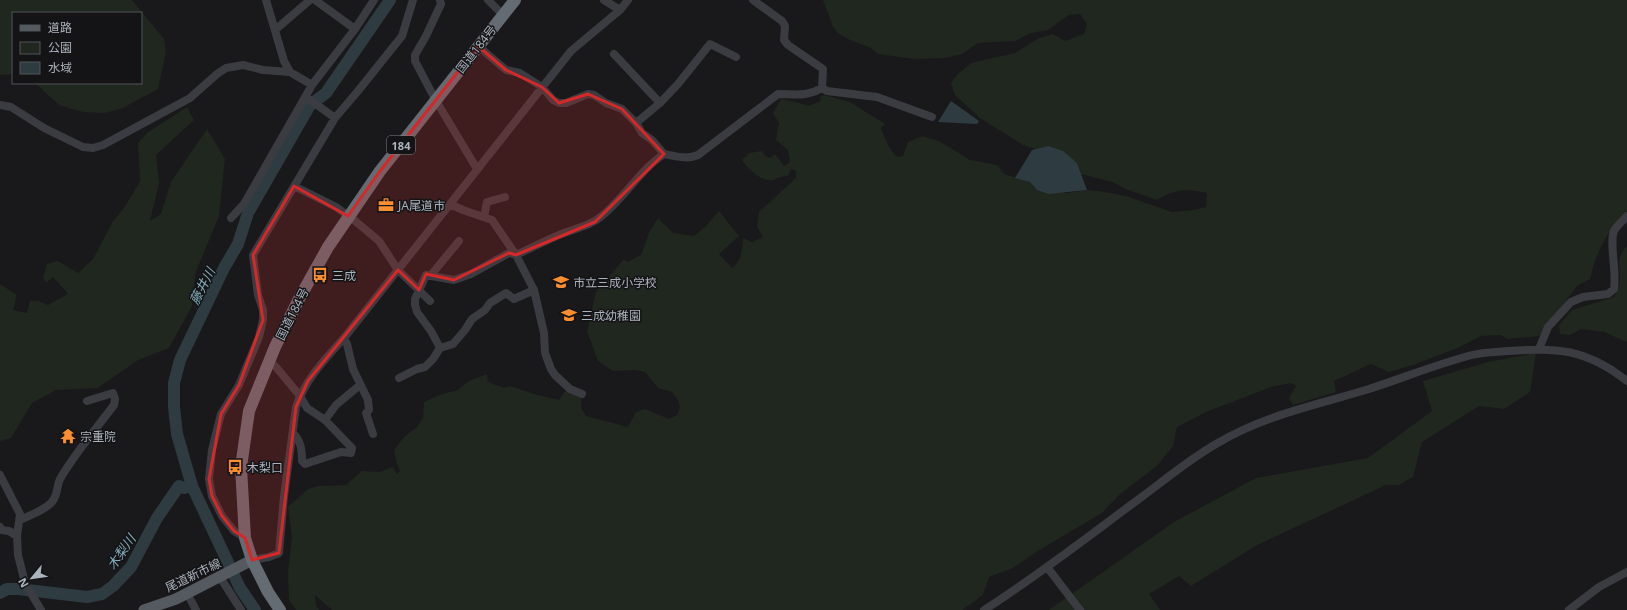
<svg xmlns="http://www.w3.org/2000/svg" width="1627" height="610" viewBox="0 0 1627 610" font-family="'Noto Sans','Noto Sans JP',sans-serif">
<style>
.green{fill:#1f271e}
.water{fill:#2e3c41}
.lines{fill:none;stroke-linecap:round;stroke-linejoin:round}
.river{stroke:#2e3c41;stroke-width:12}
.minor{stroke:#3a3c41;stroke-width:8}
.major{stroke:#555a60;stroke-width:11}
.highway{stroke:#656b72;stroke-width:12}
.marked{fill:#d62828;fill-opacity:0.2;stroke:#d62828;stroke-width:3;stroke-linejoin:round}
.labels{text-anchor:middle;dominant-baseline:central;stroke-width:3;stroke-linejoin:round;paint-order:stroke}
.shield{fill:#141417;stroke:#7e838a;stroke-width:1}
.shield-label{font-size:11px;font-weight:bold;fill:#abb3bc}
.street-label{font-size:12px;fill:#abb3bc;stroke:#141417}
.poi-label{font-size:12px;fill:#abb3bc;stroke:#141417;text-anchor:start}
.water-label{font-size:13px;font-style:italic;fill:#80a9b8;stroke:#141417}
</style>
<rect width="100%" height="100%" fill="#19191b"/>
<path class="green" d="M0,0H132L164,39L166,52L158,89L123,108L105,113L83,112L59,105L35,83H141V13H13V74L0,75Z
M823,0H1627V211C1607,231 1596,252 1590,279L1577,286L1540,336L1507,339L1501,335L1481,336L1460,347L1413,365L1389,372L1371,364L1334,381L1336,392L1293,405L1289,398L1296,386L1291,383L1271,387L1206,412L1177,427L1173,446L1157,466L1120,494L1102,513L1036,552L1013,568L989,577L983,595L962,610H332L315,595L316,605L319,610H296L289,600L288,572L292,536L288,507L308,489L319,486L346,485L362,471L379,472L393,467L397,474L400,471L397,464L394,450L404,437L416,428L423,418L424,402L442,394L458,390L469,381L487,374L488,382L504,388L510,386L534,394L559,400L565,391L581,398V408L586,416L628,427L636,412L645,409L669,419L677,415L680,408L678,400L672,392L658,388L645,372L635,370L613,371L598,361L587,331L596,292L624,259L627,262L641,255L649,233L658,218L673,233L694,236L706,226L719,211L739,236L719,254L732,268C742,261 742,250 743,238L752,242L763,237L757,227L759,212L796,178V171L791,169L788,176C780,176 779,178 773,180C761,182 748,169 742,160L749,153L762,151L765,156L770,158L775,154L784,166L790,162L788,150L776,140L779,123L773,113L781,99L796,102L808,106L821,101L820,97L824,95L850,102L885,124L881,128C885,139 889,149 897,157L903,156L908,142L922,136L939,141L970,160L997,165L1004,174L1030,182L1037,190L1067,193L1087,190L1099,191L1126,196L1172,212L1194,210L1206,207L1207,193C1185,189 1177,188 1157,200L1123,188L1113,182L1081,174L1077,163L1048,146L1035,149L1023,145L980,118L955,95L951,83L959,73L971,63L1015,53L1039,38L1053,34L1065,41L1084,34L1087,24L1080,14L1069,15L1048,30L1031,33L1015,41L978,43L962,54L945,58L914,59L878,54L871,48L850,40L839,34L833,27Z
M187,107L194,120L156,155L159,183L150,221L161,214L171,182L207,129L225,159L219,216L195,274L192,306L169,348L138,360L98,388L56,390L32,403L11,438L0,441V284L17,295L13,310L27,313L30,301H38L48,305L68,294L53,277L46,283L43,278L47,264L58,261L78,273L93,259L112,223L126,205L140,181L138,143L147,133Z
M1627,246V342L1604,332L1581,329L1570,335L1560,334L1559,325L1572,310L1614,297C1615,294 1618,291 1619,288C1623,272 1613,260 1627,246Z
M1536,353L1530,392L1504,409L1479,406L1422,442L1413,477L1399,485H1386L1257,545L1191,586L1179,576L1149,594L1160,610H1049L1174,522L1256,478L1368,458L1432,411L1423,381L1488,362Z"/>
<path class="water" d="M951,101L979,121L977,124L938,122Z
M1048,146L1063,151L1077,163L1087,190L1049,194L1037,190L1030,182L1015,178L1032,150Z"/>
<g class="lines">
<path class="river" d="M0,593L7,589H19L87,597L102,594L113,586L131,567L157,518L179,486L184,488L192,486
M255,610L240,588L192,486L177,434L174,407V383L180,360L224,268L238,244L248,213L310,105L326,93L390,0"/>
<path class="minor" d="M266,0L284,61L290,72
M315,0L355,29
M440,0L441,4L426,36L415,55V61L435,99L477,169
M488,0L503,15
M604,0L620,10
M753,0L782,21L785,26L784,40L788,45L823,69L822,88L827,91L877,97L932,117
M275,30L310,0
M478,46L506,70L520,73L542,87L553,100L559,103H566L588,94L594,95L606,103L622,109L636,123L642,133L652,140L664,154
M614,54L660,103
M306,97L335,118
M0,105L11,107L44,128L83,147L93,148L103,145L190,98L217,74L226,68L243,65L263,70L290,72L312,85
M636,123L660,103L678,84L710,44L736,57
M294,186L336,207L354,220L379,241L398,270L430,301
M450,204L463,210L492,220L516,255L534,290L544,333L545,353L551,369L555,375L570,389L582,394
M484,217L487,202L505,197
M231,218L244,204L312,85L355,29L374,0
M431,275L459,241
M344,338L347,344L353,369L368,400L369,410L366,413L373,434
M440,348L431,331L417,312L415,305V299L426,275L454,280L471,274L509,253L516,255C532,248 548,239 564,233C578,228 592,225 603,215C625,197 640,170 664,154C675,156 687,160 698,155L778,94C796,94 806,97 822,88
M1539,349L1548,327L1571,302L1583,297L1608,294L1614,289C1617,273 1609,242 1614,231C1617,225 1623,221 1627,216
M268,361L276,367L300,396L307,408L325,420L352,448L351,453L341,452L305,464L302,461C302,450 301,441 293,433
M399,378L417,369L425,367L433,359L440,348L453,344L465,330L472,319L485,310L490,303L506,293L514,299L534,290
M325,420L336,405L360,385
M0,475L20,514L17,536L18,555L25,583L41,610
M20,520C30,515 44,511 52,502C59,493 56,487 60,479C75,453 96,429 114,405L115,399L113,393L87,401
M0,527L2,530L9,531L17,536
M245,538L234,531L222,516L212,496L209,479L212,450L221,414L239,385L259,337L263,320V310L258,295L253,255L335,118L358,91L402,36L413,0
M252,560L269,557L279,553L284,496L296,407C305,380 325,359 344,338L571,51L620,10L628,0
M1047,567L1080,610
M220,577L241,610
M187,593L196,610
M984,610C1039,575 1090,535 1143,496C1167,478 1190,459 1216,444C1264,415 1317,405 1369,389C1403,378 1437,364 1472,355C1483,352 1496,352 1508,351C1556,347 1587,349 1627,381
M1569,610L1599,587L1627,572"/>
<path class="major" d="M144,610L176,599L252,560"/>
<path class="highway" d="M280,610L268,592L252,560L245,538L241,467L249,411L275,347L299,299L328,247L380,171L515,0"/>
</g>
<path class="marked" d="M478,46L506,70L542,87L559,103L588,94L622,109L664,154L595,222L516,255L509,253L454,280L426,274L419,290L398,270L308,381L296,407L279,553L252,560L245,538L234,531L222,516L212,496L209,479L221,414L239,385L263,320L253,255L294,186L348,216L380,171Z"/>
<defs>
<symbol id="office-bare" viewBox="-9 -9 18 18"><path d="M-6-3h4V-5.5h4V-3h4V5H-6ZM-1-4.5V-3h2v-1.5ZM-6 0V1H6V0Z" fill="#fd8e2f" stroke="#141417" stroke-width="2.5" paint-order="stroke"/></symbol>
<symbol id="bus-bare" viewBox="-9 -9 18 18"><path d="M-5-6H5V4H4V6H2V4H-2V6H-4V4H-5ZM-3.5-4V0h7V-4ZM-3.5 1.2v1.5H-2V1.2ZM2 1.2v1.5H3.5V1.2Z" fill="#fd8e2f" stroke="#141417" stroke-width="2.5" paint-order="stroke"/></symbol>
<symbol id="school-bare" viewBox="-9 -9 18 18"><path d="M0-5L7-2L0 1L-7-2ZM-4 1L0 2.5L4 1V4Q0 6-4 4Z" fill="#fd8e2f" stroke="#141417" stroke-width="2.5" paint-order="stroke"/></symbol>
<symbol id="temple-bare" viewBox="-9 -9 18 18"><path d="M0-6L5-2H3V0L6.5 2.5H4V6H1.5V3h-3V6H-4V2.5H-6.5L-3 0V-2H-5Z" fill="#fd8e2f" stroke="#141417" stroke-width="2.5" paint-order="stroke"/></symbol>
</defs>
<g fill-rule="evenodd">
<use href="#office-bare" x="375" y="194" width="22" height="22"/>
<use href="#bus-bare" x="309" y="264" width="22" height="22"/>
<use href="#school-bare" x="550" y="271" width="22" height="22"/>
<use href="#school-bare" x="558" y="304" width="22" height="22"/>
<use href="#temple-bare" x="57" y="425" width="22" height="22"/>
<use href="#bus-bare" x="224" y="456" width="22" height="22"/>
</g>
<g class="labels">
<rect class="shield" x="387" y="136" width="28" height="18" rx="3"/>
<g class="shield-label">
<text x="401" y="145">184</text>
</g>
<g class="street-label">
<text transform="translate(476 49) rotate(-52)">国道184号</text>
<text transform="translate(292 314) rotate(-63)">国道184号</text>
<text transform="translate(193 575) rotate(-26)">尾道新市線</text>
</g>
<g class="poi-label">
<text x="398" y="205">JA尾道市</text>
<text x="332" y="275">三成</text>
<text x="573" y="282">市立三成小学校</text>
<text x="581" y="315">三成幼稚園</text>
<text x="80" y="436">宗重院</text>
<text x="247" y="467">木梨口</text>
</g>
<g class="water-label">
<text transform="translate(202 286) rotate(-63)">藤井川</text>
<text transform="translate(121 552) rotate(-55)">木梨川</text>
</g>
</g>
<rect x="12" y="12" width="130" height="72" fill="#141417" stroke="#505459"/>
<rect x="20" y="25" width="20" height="6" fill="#555a60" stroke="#505459"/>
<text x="48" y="32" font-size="12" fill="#abb3bc">道路</text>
<rect x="20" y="42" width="20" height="12" fill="#1f271e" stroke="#505459"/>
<text x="48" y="52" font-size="12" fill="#abb3bc">公園</text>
<rect x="20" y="62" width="20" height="12" fill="#2e3c41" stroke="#505459"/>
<text x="48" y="72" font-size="12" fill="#abb3bc">水域</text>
<g transform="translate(32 578) rotate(241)" stroke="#141417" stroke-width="3" paint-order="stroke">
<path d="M0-3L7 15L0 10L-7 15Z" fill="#abb3bc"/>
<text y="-6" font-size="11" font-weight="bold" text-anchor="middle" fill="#abb3bc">N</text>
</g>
</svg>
